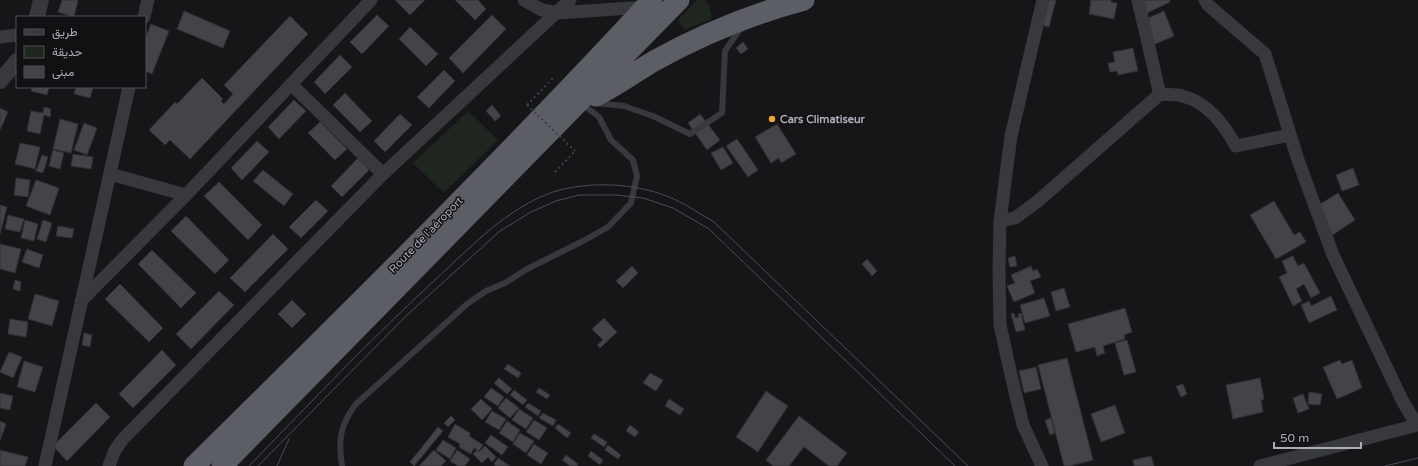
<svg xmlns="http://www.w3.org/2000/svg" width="1418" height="466" viewBox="0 0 1418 466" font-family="'Varela Round',Vazirmatn,sans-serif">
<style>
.green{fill:#1e261f}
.building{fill:#434448;stroke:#303134}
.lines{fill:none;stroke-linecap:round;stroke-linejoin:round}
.path{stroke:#3d4044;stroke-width:2;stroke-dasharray:2 3;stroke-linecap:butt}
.service{stroke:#37393d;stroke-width:6}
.minor{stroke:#37393d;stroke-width:13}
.tertiary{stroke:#37393d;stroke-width:16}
.trunk{stroke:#5c5e65;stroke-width:21}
.tram{stroke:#4a4d52;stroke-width:1}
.path-bridge{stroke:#3d4044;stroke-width:2;stroke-dasharray:2 3;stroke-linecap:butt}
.poi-dot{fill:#eda639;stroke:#111113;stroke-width:1.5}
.labels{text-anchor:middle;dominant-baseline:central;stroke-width:3;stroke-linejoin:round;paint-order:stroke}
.poi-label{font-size:11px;font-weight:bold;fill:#a9aeb8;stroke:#111113;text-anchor:start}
.street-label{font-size:11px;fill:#a9aeb8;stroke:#111113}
</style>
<rect width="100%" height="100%" fill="#161618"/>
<path class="green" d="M697,0H705L709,6L712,19L684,30L678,20Z
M468,111L498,140L444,193L413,163Z"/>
<path class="building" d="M62,0H78L74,17L58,12Z
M395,0H425L410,15Z
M455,0H478L486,9L475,20Z
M1047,0H1056L1049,27L1041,25Z
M1091,0H1111V2L1117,3L1114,19L1089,14Z
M1139,0H1170V2L1145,14Z
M184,11L230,31L223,48L177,29Z
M1164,11L1174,36L1150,46L1139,22Z
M377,15L389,26L362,54L350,42Z
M492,15L506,29L463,73L449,58Z
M290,16L308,34L190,159L170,140L165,145L149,130L175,102L177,104L202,78L223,99L221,101L224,104L233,94L224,85Z
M151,24L169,31L152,74L145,71V39Z
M410,27L438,54L426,66L399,39Z
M743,42L748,49L741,54L736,48Z
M1133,48L1138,71L1118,75L1117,71L1110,72L1108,63L1115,62L1113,52Z
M340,55L352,67L325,94L314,82Z
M444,70L455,81L429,108L417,97Z
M32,87H49L47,95L31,91Z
M76,87H93L90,98L74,94Z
M345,93L372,121L360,132L333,105Z
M294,100L306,111L279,139L268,127Z
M492,105L501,116L495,121L486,111Z
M44,107L51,109L50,117L44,115L40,134L27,131L31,111L43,113Z
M0,108L8,112L0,130Z
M400,114L412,125L385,152L374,141Z
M700,114L720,140L707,150L688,123Z
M60,119L78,124L71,153L53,149Z
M320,122L347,149L335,160L308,133Z
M84,123L97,128L87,155L74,150Z
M777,124L796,154L781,163L779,158L771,163L755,137Z
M737,139L758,170L748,177L726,146Z
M257,141L269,152L242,180L231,168Z
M20,143L40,147L35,169L15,164Z
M723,147L733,163L721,170L711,153Z
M53,150L64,153L60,169L49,166Z
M73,154L93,157L91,169L71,166Z
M42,155L48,157L43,173L36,171Z
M358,158L369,170L342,197L331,186Z
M1353,168L1359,185L1342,191L1336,175Z
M263,170L293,194L284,206L253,181Z
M16,178L30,180L28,197L14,195Z
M36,180L59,188L50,215L26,206Z
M219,182L262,225L248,240L204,196Z
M1338,193L1355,220L1331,236L1314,208Z
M316,200L328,211L301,238L289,227Z
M1274,201L1294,235L1300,232L1306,242L1276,259L1250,215Z
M0,205L7,207L0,234Z
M8,215L24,219L20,232L5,229Z
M186,216L229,260L215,274L171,231Z
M25,220L38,224L34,241L21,238Z
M43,220L52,223L46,242L37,239Z
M58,226L74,229L72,238L56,236Z
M273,234L288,249L245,292L230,278Z
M0,244L21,249L15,273L0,269Z
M27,249L43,255L39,268L22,262Z
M152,250L196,293L181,308L138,264Z
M1015,256L1017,266L1010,267L1008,258Z
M1293,256L1298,266L1304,263L1320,293L1311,298L1304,284L1296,289L1302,301L1293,306L1279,277L1287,273L1282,261Z
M867,259L877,271L872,276L862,264Z
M632,266L638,273L623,288L616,281Z
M1031,266L1033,271L1037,269L1041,277L1030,281L1035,293L1014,302L1007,286L1015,283L1011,275Z
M15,280L21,282L20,291L13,289Z
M120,284L163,328L149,342L105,299Z
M1064,288L1070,307L1056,311L1051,292Z
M219,291L234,305L191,349L176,334Z
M35,294L59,301L52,326L28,319Z
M1331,296L1337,310L1309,323L1301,305L1309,301L1311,306Z
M1044,298L1050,316L1025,323L1020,305Z
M292,300L306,314L292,328L278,314Z
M1125,308L1132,332L1124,335L1125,339L1103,346L1105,353L1097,356L1095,347L1076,352L1068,324Z
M1014,313L1015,318L1019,317L1018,314L1021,313L1025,330L1016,332L1011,314Z
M604,318L617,332L600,348L597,345L603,340L592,329Z
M10,319L28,322L26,337L8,334Z
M84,333L92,335L90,347L82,345Z
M1127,340L1136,372L1124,375L1115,343Z
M162,350L176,365L133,408L119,394Z
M9,352L22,357L13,378L0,372Z
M1067,358L1093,460L1070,466H1064L1038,365Z
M1340,360L1342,364L1352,360L1362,388L1337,399L1323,367Z
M24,361L43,367L35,392L17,387Z
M508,364L521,373L518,378L504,369Z
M1036,367L1041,389L1024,393L1019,371Z
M650,373L663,380L656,391L643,383Z
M499,378L512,389L507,394L494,383Z
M1260,378L1264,399L1261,400L1263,412L1233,419L1226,385Z
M1183,384L1187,394L1181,397L1176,386Z
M491,388L504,397L498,406L484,397Z
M539,388L550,395L547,399L536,392Z
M514,390L527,400L523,405L510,395Z
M766,391L788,406L758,452L736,437Z
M1309,392L1322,394L1320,405L1308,404Z
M0,393L13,396L10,410L0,408Z
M1303,394L1309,409L1298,413L1293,398Z
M506,398L519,408L510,418L498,408Z
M481,399L492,409L482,420L471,409Z
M669,399L684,409L680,415L665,406Z
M96,403L110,417L67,461L53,446Z
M528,403L541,411L538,416L525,407Z
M1115,405L1125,433L1101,442L1091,414Z
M519,409L533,418L526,429L512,420Z
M492,411L506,419L499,430L485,422Z
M543,413L556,420L553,426L539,418Z
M451,416L455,420L448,427L444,423Z
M799,416L847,453L837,466H829L804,447L789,466H773L766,460Z
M1051,418L1055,433L1050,435L1045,420Z
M534,420L547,428L539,440L526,432Z
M0,421L6,424L0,441Z
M507,421L520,430L513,442L499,433Z
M455,424L470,433L469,436L483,445L479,451L474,448L471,454L459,447L460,444L448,437Z
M558,424L571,433L567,438L555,428Z
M630,425L639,432L635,437L626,431Z
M438,427L443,431L414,466L410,462Z
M520,433L534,441L526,453L513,444Z
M594,434L607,442L604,447L591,438Z
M491,435L508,447L502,455L485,443Z
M443,440L456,448L450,459L436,450Z
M534,444L548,453L541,464L527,455Z
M608,445L621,455L618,459L605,450Z
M485,446L496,457L492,462L488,457L482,463L473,454L477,450L479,452Z
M0,450L28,457L25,466H0Z
M434,450L446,461L441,466H419Z
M457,450L470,459L465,466H458L450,461Z
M591,451L603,460L600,465L588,456Z
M566,455L578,464L577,466H570L562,460Z
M1151,456L1154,466H1134L1133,460Z
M498,458L510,466H496L494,464Z"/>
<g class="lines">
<path class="path" d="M527,105L554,77
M555,172L575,151"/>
<path class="service" d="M596,103L624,106L653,116L690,134L722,113L725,51L741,28
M342,466C338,440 340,425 356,404L467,304L486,291L505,283L527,269L585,240L608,227L631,203L637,176L633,160L611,140L599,117L581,103"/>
<path class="minor" d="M524,0L542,10L558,13L645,7
M1138,0L1160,95
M1205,0L1208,5L1265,54L1298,160L1333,255L1403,402L1417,425L1260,466
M144,17L148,0
M0,37L17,35
M291,84L383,174
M110,174L186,195
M1000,221L1015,218L1038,201L1160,94C1167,95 1176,94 1182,96C1208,102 1224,125 1236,146L1290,135
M81,301L186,195L371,0
M45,466L129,87
M109,466L115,450L123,439L383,174L570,0
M1042,466L1023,425L1011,375L1000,325L999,270L1000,221L1011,136L1043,0"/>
<path class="tertiary" d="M37,17L41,0
M0,81L17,61"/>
<path class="trunk" d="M596,96C616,86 634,73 654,61C701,35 752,14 804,0
M194,466C349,313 504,160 652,0
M222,466L679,0"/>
<path class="tram" d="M249,466C311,402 372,338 437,278C472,246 507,208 553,192C591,180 642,183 678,201C690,207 702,215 714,222L968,466
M258,466L407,315L500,231L531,212L556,201L579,195H616L643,198L673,208L709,229L955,466
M277,466L289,439
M1385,466L1418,458"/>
<path class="path-bridge" d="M527,105L575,151"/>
</g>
<circle class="poi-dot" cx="772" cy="119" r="4"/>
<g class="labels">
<g class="poi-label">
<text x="780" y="119">Cars Climatiseur</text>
</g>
<g class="street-label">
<text transform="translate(426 235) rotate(-46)">Route de l'aéroport</text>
</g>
</g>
<rect x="16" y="16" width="130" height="72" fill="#111113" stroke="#4e5055"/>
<rect x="24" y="29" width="20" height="6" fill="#37393d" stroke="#4e5055"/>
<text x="52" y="36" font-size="12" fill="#a9aeb8">طريق</text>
<rect x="24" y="46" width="20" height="12" fill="#1e261f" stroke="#4e5055"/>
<text x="52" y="56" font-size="12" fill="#a9aeb8">حديقة</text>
<rect x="24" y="66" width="20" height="12" fill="#434448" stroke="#4e5055"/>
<text x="52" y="76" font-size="12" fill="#a9aeb8">مبنى</text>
<path d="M1274 442v6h87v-6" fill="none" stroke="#a9aeb8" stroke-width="2"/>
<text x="1280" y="442" font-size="12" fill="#a9aeb8" stroke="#111113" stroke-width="3" paint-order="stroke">50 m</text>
</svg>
